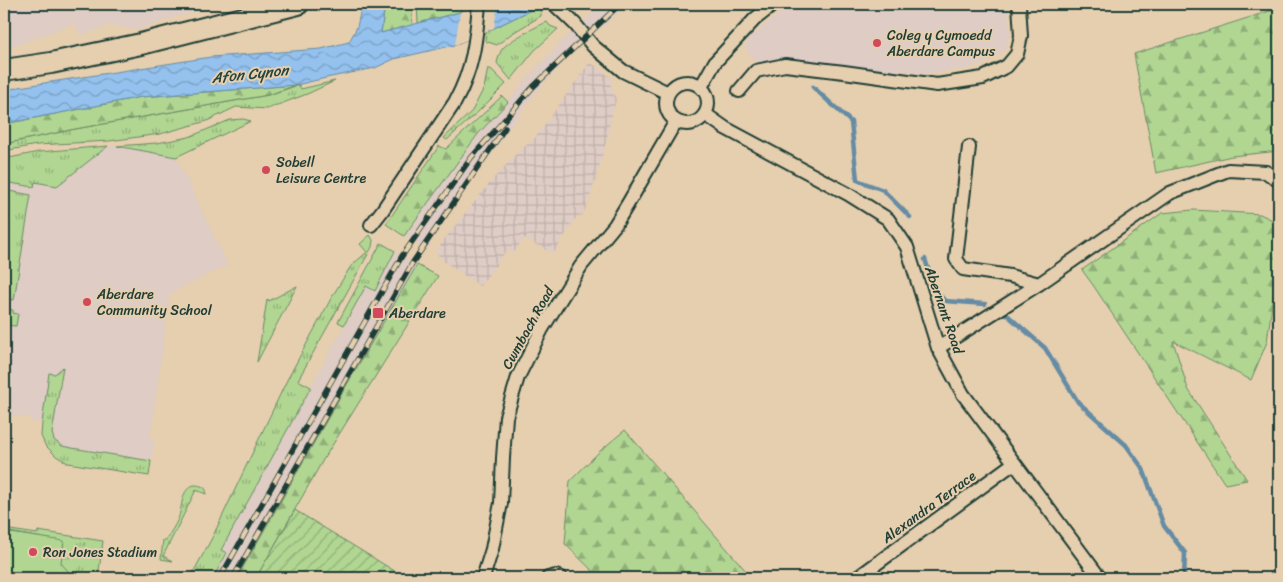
<svg xmlns="http://www.w3.org/2000/svg" width="1283" height="582" viewBox="0 0 1283 582" font-family="Sriracha,sans-serif">
<style>
.built{fill:#deccc5}
.industrial{fill:url(#industrial-grid)}
.grass{fill:url(#grass-tufts);stroke:#688a63}
.forest{fill:url(#forest-firs);stroke:#688a63}
.garden{fill:url(#garden-furrows);stroke:#688a63}
.pitch{fill:#b1d692;stroke:#688a63}
.water{fill:url(#water-waves);stroke:#658ca4}
.pier{fill:#e6cfaf}
.lines{fill:none;stroke-linecap:round;stroke-linejoin:round}
.stream{stroke:#658ca4;stroke-width:4.5}
.street-casing{stroke:#1f3d34;stroke-width:16}
.primary-casing{stroke:#1f3d34;stroke-width:24}
.street{stroke:#e6cfaf;stroke-width:12}
.primary{stroke:#e6cfaf;stroke-width:20}
.rail-casing{stroke:#1f3d34;stroke-width:5.5}
.rail{stroke:#e6cfaf;stroke-width:4;stroke-dasharray:11;stroke-linecap:butt}
.poi-dot{fill:#d1495b;stroke:#e6cfaf;stroke-width:2}
.labels{text-anchor:middle;dominant-baseline:central;stroke-width:4;stroke-linejoin:round;paint-order:stroke}
.poi-label{font-size:14px;fill:#1f3d34;stroke:#e6cfaf;text-anchor:start}
.street-label{font-size:14px;fill:#1f3d34;stroke:#e6cfaf}
.water-label{font-size:15px;font-style:italic;fill:#25443d;stroke:#e6cfaf}
</style>
<defs>
<pattern id="industrial-grid" width="8" height="8" patternUnits="userSpaceOnUse" patternTransform="scale(1.25)"><rect width="8" height="8" fill="#deccc5"/><path d="M0 4h8M4 0v8" fill="none" stroke="#beb0aa"/></pattern>
<pattern id="grass-tufts" width="24" height="20" patternUnits="userSpaceOnUse" patternTransform="scale(1.25)"><rect width="24" height="20" fill="#b1d692"/><path d="M3 7l-1-3M5 7V3M7 7l1-3M15 17l-1-3M17 17v-4M19 17l1-3" fill="none" stroke="#8faf78"/></pattern>
<pattern id="forest-firs" width="22" height="20" patternUnits="userSpaceOnUse" patternTransform="scale(1.25)"><rect width="22" height="20" fill="#b1d692"/><path d="M5 1l3.5 6h-7zM16 11l3.5 6h-7z" fill="#8faf78"/></pattern>
<pattern id="garden-furrows" width="10" height="10" patternUnits="userSpaceOnUse" patternTransform="scale(1.25)"><rect width="10" height="10" fill="#b1d692"/><path d="M-1 1l2-2M0 10L10 0M9 11l2-2" fill="none" stroke="#8faf78"/></pattern>
<pattern id="water-waves" width="16" height="10" patternUnits="userSpaceOnUse" patternTransform="scale(1.25)"><rect width="16" height="10" fill="#94c1ee"/><path d="M0 5q4-4 8 0t8 0" fill="none" stroke="#789ec2"/></pattern>
</defs>
<rect width="100%" height="100%" fill="#e6cfaf"/>
<filter id="ink" filterUnits="userSpaceOnUse"><feTurbulence type="fractalNoise" baseFrequency=".02" numOctaves="2"/><feDisplacementMap in="SourceGraphic" scale="10" xChannelSelector="R" yChannelSelector="G"/><feConvolveMatrix kernelMatrix="1 2 1 2 8 2 1 2 1" color-interpolation-filters="sRGB"/></filter>
<g filter="url(#ink)">
<path class="built" d="M4,4H223L166,20L150,26L135,30L118,26H106L81,36L74,23L23,43L4,47Z
M603,4H630L599,29L569,57L545,82L529,101L455,205L426,250L404,236L478,134L508,102L525,80L562,41Z
M791,4H1007L1010,33L1005,50L987,63L966,69L921,74L899,69L898,75L795,59L775,60L764,64L756,63L745,48L748,39Z
M157,143L168,149L176,157L228,265L170,293L150,439L155,440L149,476L68,463L56,456L45,445L41,436L42,423L33,422L30,418L4,413V159L39,152Z
M395,251L417,265L353,374L237,578H213L227,553L221,550L366,286L375,291Z"/>
<path class="industrial" d="M590,62L613,79L610,83L616,100L609,126L610,128L593,188L583,215L577,216L553,254L524,238L513,254L507,250L480,286L442,260L436,252L446,237L494,178L518,152L535,138Z"/>
<path class="grass" d="M537,7L541,11V16L511,34L497,45L485,41L486,32Z
M547,22L550,26L558,29L534,51L511,80L497,63C498,59 499,55 501,51C505,42 537,26 547,22Z
M488,68L492,70L506,84L479,111L447,140L444,138L472,111L484,88Z
M335,81L307,94L267,109L236,107L207,121L160,134L109,141L37,145L4,151V144L75,129L268,95L299,85L301,89Z
M243,119L251,121L176,157L117,146L157,143L189,137L230,120Z
M108,146L57,186L35,182L34,187L4,182V159L39,152Z
M4,190L31,195L14,300L4,298Z
M370,235L373,240L372,247L298,380L311,387L221,550L227,553L213,578H190L212,538L287,380L333,295L351,266L367,252L360,244Z
M381,243L395,251L375,291L366,286L344,325L338,322Z
M297,286L257,362L267,300L268,299L269,301Z
M4,309L13,310V313L18,314L16,326L4,325Z
M63,367L52,433L54,440L62,446L72,448L151,461L149,476L68,463L56,456L45,445L41,436L42,423L49,373L55,374Z
M194,485C200,485 208,487 206,494L196,490L163,556L173,561L161,559L163,540H166C170,533 175,526 178,519C183,507 180,490 194,485Z
M4,529L37,534L38,531L103,541L98,578H60L54,540L4,531Z"/>
<path class="forest" d="M385,4H411L413,25L381,33Z
M417,4H462L460,12L418,23Z
M1279,7V151L1232,156L1156,173L1134,54L1273,10Z
M296,85L268,95L75,129L4,144V124L141,97Z
M502,96L508,102L478,134L404,236L386,224L439,146L446,149Z
M1193,210L1260,214L1279,223V280L1274,290L1267,342L1251,380L1173,341L1188,389L1247,480L1225,484L1093,285L1082,270L1162,213Z
M417,265L438,276L323,460L256,578H237L353,374Z
M625,430L752,578H600L565,544L570,481L600,451Z"/>
<path class="garden" d="M295,510L406,578H256Z"/>
<path class="pitch" d="M4,532L64,541L61,563L74,578H4Z"/>
<path class="water" d="M362,4H385L381,33L460,12L482,4H543L494,28L455,45L394,59L375,68L326,78L296,85L141,97L4,124V91L19,87L211,57L321,49L349,42L357,27Z"/>
<path class="pier" d="M482,4H498L494,28L455,45L460,12Z"/>
<g class="lines">
<path class="stream" d="M813,87L851,122L857,180L883,190L910,217
M925,259L935,290L945,301L985,304
M1005,313L1045,348L1078,402L1126,445L1143,469L1164,526L1185,553L1184,578"/>
<defs>
<path id="street" d="M554,4L575,24L593,46L623,71L668,93
M666 103a21 21 0 1 1 42 0a21 21 0 1 1-42 0Z
M701,87L715,62L755,19L774,4
M739,91L756,71L785,65L844,72L937,85L983,78L1007,66L1017,54L1021,36L1019,4
M705,114L725,128L848,194L888,219L907,247L938,348L963,394L1100,578
M969,147L956,259L963,269L1010,276L1039,284
M371,225L382,211L455,102C473,69 476,41 479,4
M938,348L1039,284L1170,193L1228,170L1266,172L1279,181
M483,578L492,549L501,503L503,458L506,417L518,377L542,329L581,266L615,225L629,202L676,121
M548,578L556,576L561,578
M857,578L1014,463"/>
<path id="primary" d="M4,70L51,63L141,44L298,4"/>
</defs>
<use href="#street" class="street-casing"/>
<use href="#primary" class="primary-casing"/>
<use href="#street" class="street"/>
<use href="#primary" class="primary"/>
<defs>
<path id="rail" d="M220,578L402,256L471,158L533,87L620,4
M233,578L413,262L505,128"/>
</defs>
<use href="#rail" class="rail-casing"/>
<use href="#rail" class="rail"/>
</g>
</g>
<g class="poi-dot">
<circle cx="877" cy="43" r="5"/>
<circle cx="266" cy="170" r="5"/>
<circle cx="87" cy="302" r="5"/>
<rect x="372" y="307" width="12" height="12" rx="2.5"/>
<circle cx="33" cy="552" r="5"/>
</g>
<g class="labels">
<g class="poi-label">
<text x="887" y="35">Coleg y Cymoedd<tspan x="887" dy="16">Aberdare Campus</tspan></text>
<text x="276" y="162">Sobell<tspan x="276" dy="16">Leisure Centre</tspan></text>
<text x="97" y="294">Aberdare<tspan x="97" dy="16">Community School</tspan></text>
<text x="389" y="313">Aberdare</text>
<text x="43" y="552">Ron Jones Stadium</text>
</g>
<g class="street-label">
<text transform="translate(944 310) rotate(71)">Abernant Road</text>
<text transform="translate(528 328) rotate(-61)">Cwmbach Road</text>
<text transform="translate(929 507) rotate(-36)">Alexandra Terrace</text>
</g>
<g class="water-label">
<text transform="translate(250 74) rotate(-6)">Afon Cynon</text>
</g>
</g>
<rect width="1283" height="582" fill="none" stroke="#e6cfaf" stroke-width="20"/>
<rect x="10" y="10" width="1263" height="562" fill="none" stroke="#1f3d34" stroke-width="2" filter="url(#ink)"/>
</svg>
